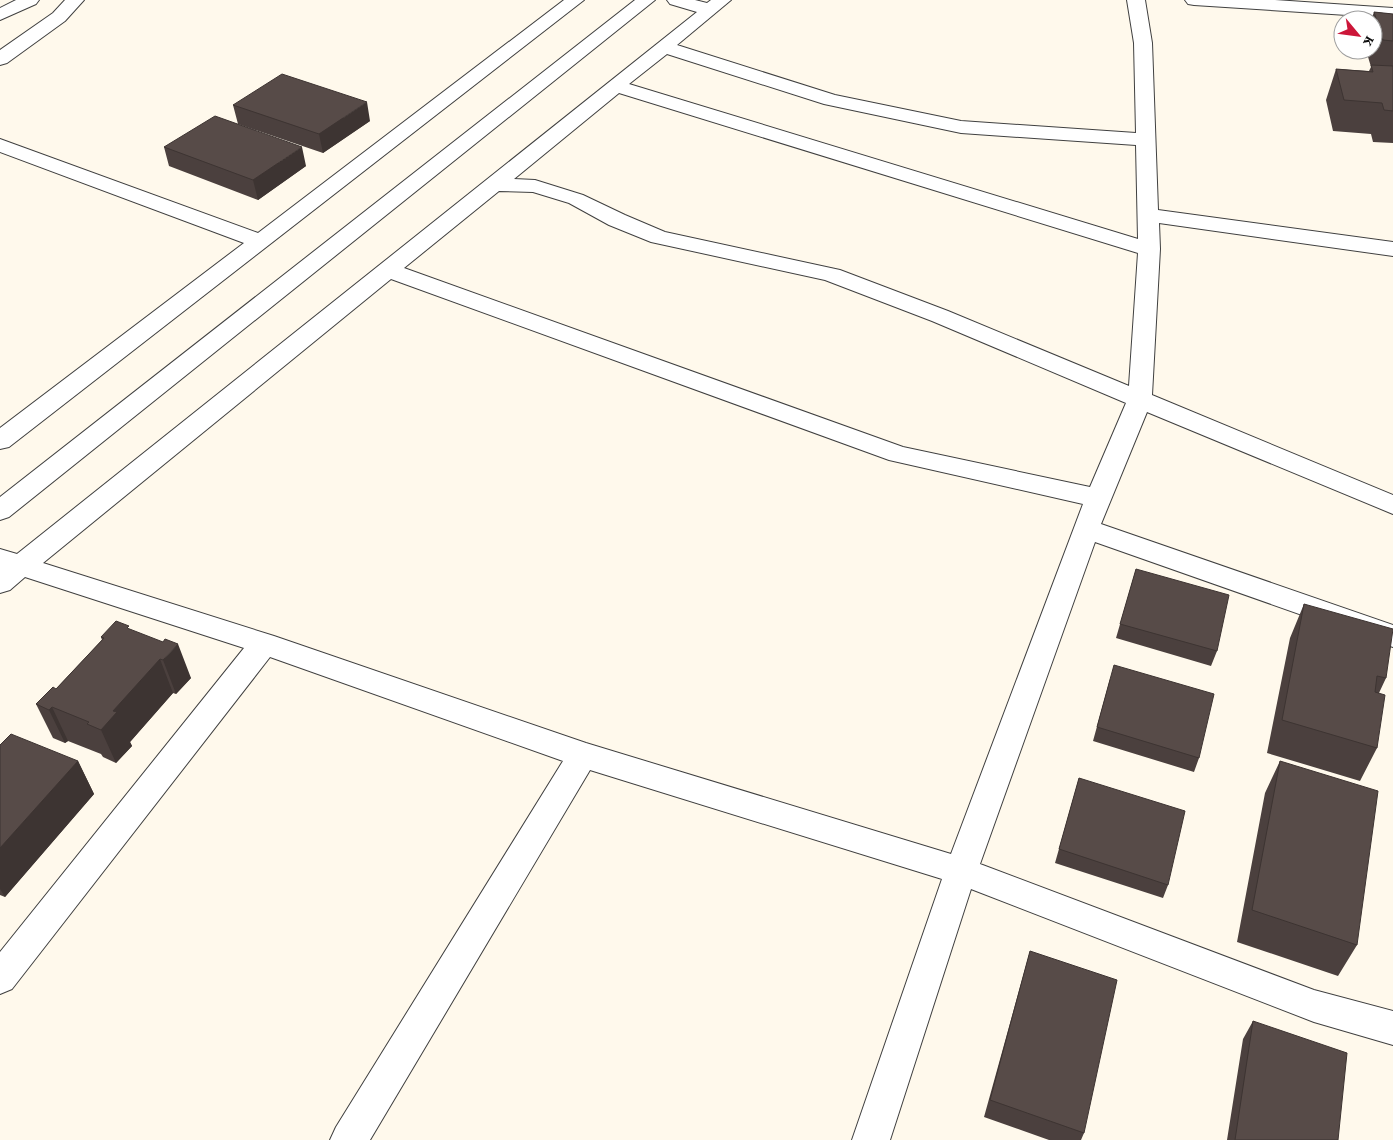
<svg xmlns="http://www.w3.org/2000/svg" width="1393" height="1140" viewBox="0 0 1393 1140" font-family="'Crimson Pro',serif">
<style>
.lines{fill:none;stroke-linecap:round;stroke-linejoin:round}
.minor-casing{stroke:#404040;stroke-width:2}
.minor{fill:#fff;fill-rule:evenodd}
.wall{fill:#4b403e}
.shaded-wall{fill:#3d3432}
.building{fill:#574b48;stroke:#3d3432}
</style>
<rect width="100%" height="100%" fill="#fff9ec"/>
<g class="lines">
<defs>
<path id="minor" d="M16,0H39L36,4L0,20V8Z
M65,0H84L65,21L7,63L0,65V50L53,13Z
M564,0H584L9,447L0,449V428L244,243L0,152V139L258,233Z
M635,0H655L9,517L0,520V497Z
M667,0H695L707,3L711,0H731L677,45L835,95L961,121L1136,133L1134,43L1127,0H1145L1152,43L1158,210L1393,242V256L1159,223L1160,249L1152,395L1393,495V514L1147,412L1101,524L1393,625V647L1095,542L980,864L1314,990L1393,1011V1045L1314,1022L971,889L890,1140H852L942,879L590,770L370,1140H330L336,1127L563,761L270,657L12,989L0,994V952L244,648L25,577L10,590L0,593V549L17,554L697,12L670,4ZM667,54L824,104L961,133L1136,145L1138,239L629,84ZM619,93L1138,253L1129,386L948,311L840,270L665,232L625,215L583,195L535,180L514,179ZM499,191L533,192L569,203L609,225L651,242L825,280L932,321L1126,403L1090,487L903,447L404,268ZM391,279L889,460L1083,504L951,854L586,743L274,636L43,563Z
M1185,0H1275L1393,8V18L1194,5L1188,4Z"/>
</defs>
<use href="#minor" class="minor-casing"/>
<use href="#minor" class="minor"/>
</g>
<path class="wall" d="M1374,12L1393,14V143L1373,142L1371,134L1333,131L1326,100L1336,69L1369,71L1371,67L1366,50H1373V20H1371Z
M233,105L370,121L323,153L238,124Z
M164,147L306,166L258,200L169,166Z
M1136,569L1217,651L1211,666L1116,638Z
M1304,604L1386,678L1379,693L1377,748L1360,781L1267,753L1290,638Z
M130,630L191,678L176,694L173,693L130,742L132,746L116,763L103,757L101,754L68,741L65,743L53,738L36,704L56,689L102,640L101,637Z
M1110,679L1199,758L1194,772L1093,741Z
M0,745L78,761L94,794L5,897L0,895Z
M1280,761L1357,945L1338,976L1237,942L1265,793Z
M1079,778L1168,885L1163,898L1055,863Z
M1030,951L1084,1133L1081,1140H1049L984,1117Z
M1253,1021L1338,1140H1227L1243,1039Z"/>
<path class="shaded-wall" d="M367,102L370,121L323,153L319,134Z
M302,147L306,166L258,200L253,180Z
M178,644L191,678L176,694L163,660Z
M160,659L173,693L130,742L132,746L116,763L101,730L113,711Z
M52,707L68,741L65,743L49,710Z
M78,761L94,794L5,897L0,889V848Z"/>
<path class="building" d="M1374,12L1393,14V41L1383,40Z
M1371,65L1393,66V111L1384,110L1382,103L1344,100L1336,69L1373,72Z
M282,74L367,102L319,134L233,105Z
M215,116L302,147L253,180L164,147Z
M1136,569L1229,595L1217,651L1120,624Z
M1304,604L1393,629L1386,678L1377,676L1375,692L1385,695L1377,748L1282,720Z
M116,621L129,626L127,628L163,642L165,639L178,644L163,660L160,659L113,711L117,712L101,730L87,724L89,722L52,707L49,710L36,704L53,687L56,689L104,638L101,637Z
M1114,665L1214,694L1199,758L1097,727Z
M11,734L78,761L0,848V745Z
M1280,761L1378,791L1357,945L1252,910Z
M1079,778L1185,811L1168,885L1059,849Z
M1030,951L1117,980L1084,1133L990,1100Z
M1253,1021L1347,1053L1338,1140H1235Z"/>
<g transform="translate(1358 35) rotate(119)"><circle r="24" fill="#ffffff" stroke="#9e9e9e"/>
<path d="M0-4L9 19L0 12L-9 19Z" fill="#cc1639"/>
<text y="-8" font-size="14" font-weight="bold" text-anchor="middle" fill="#0d0d0d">K</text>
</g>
</svg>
